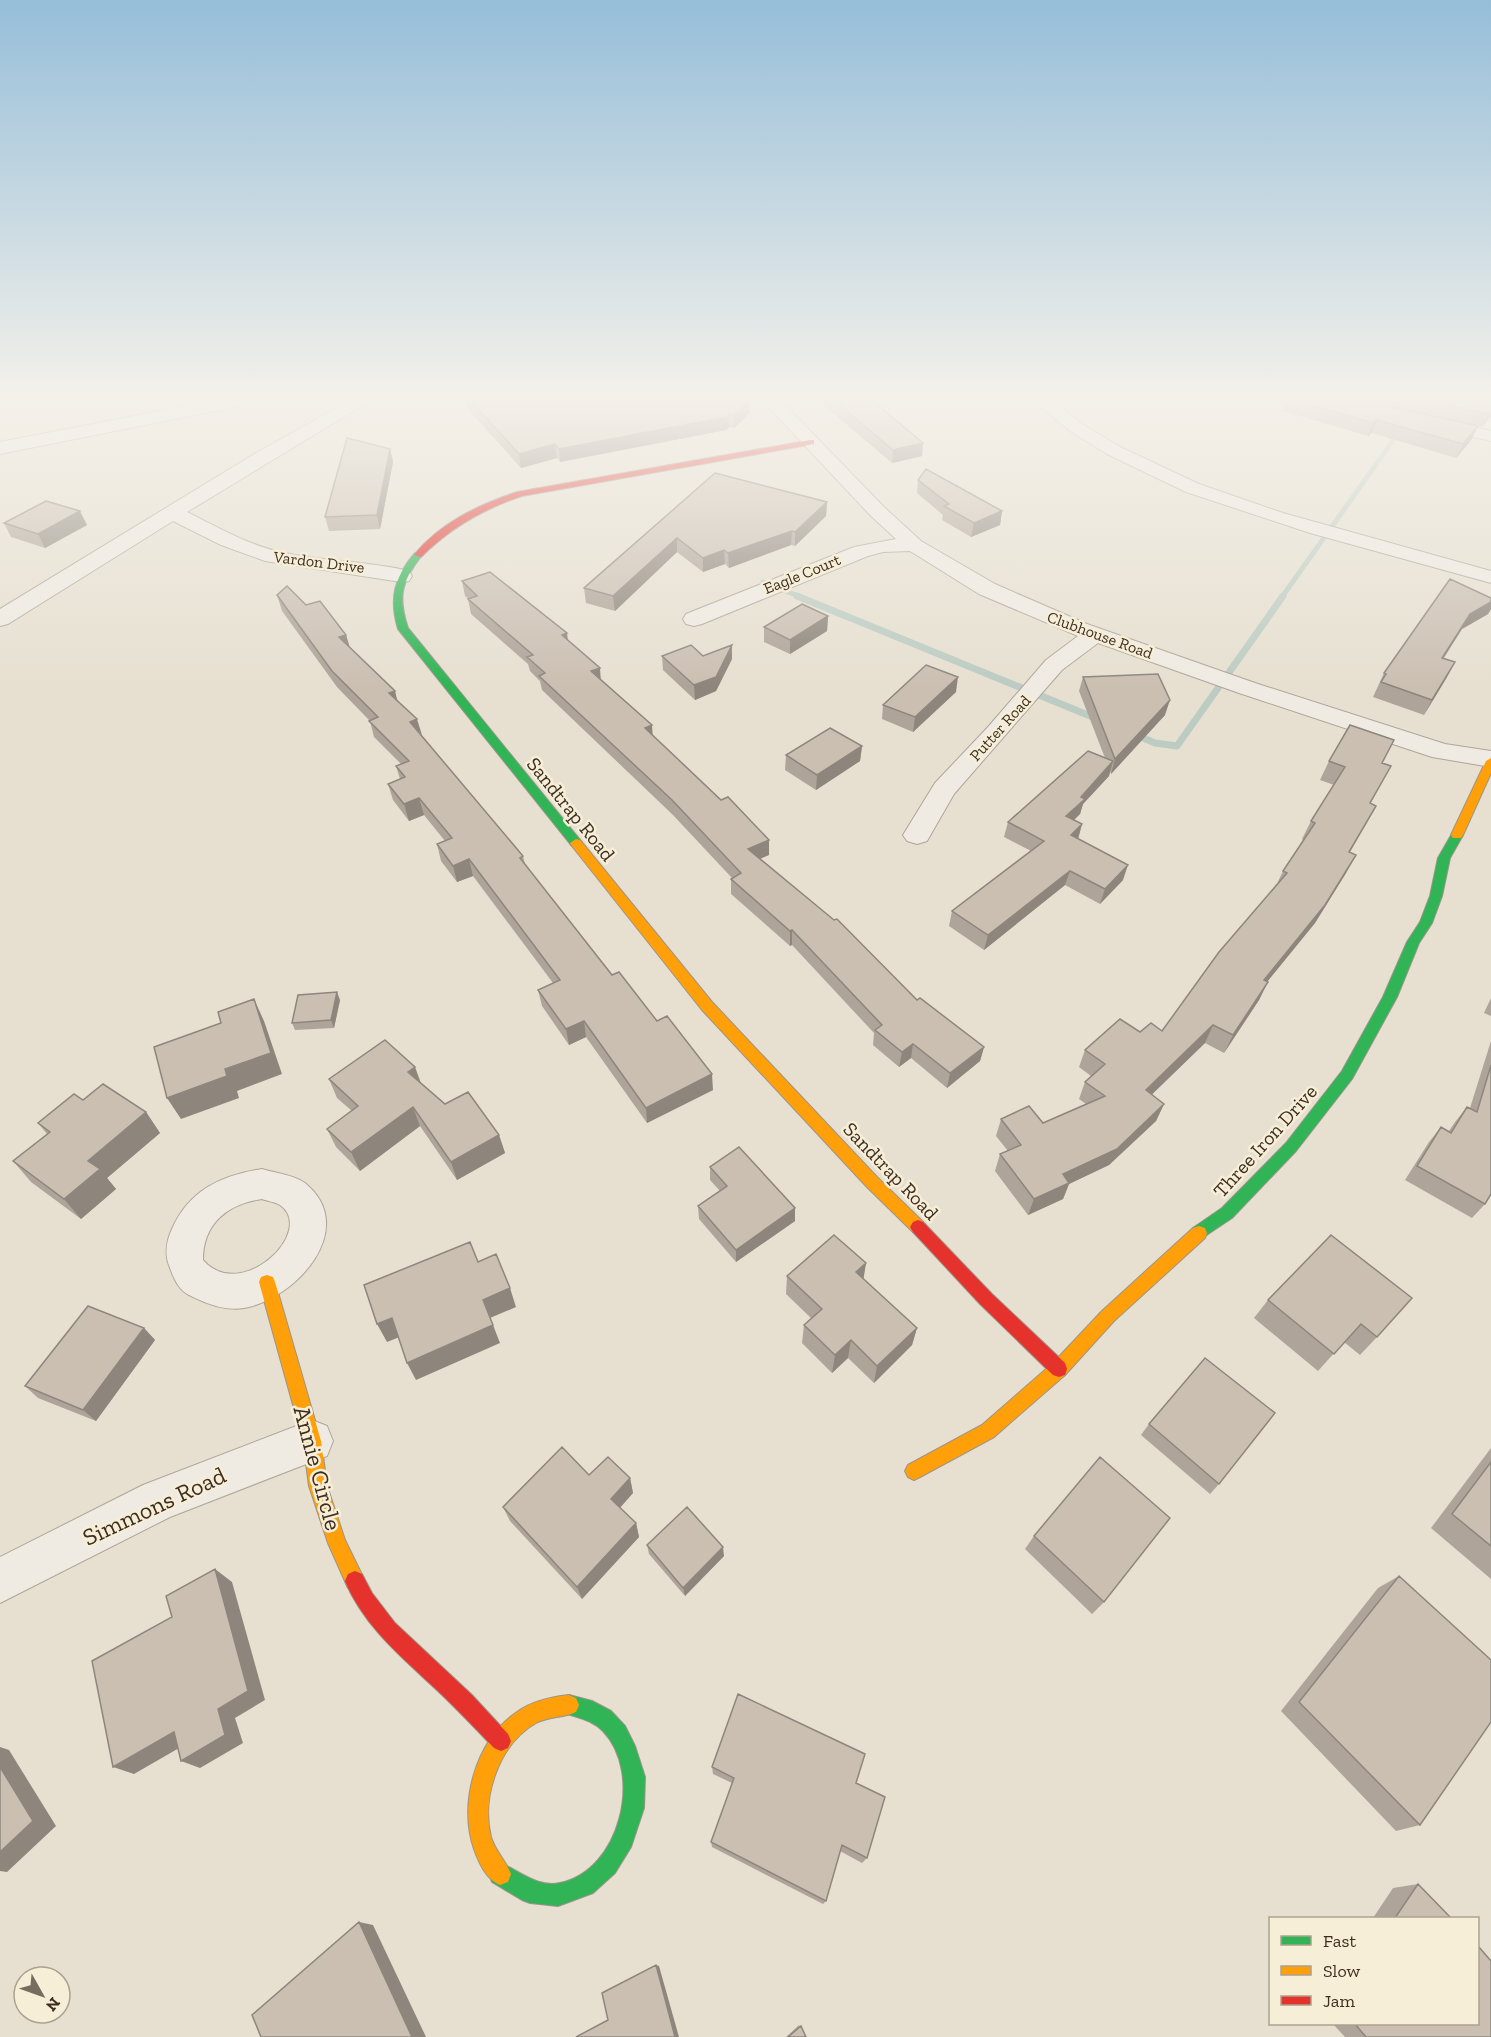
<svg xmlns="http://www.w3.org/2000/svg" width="1491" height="2037" viewBox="0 0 1491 2037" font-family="'Zilla Slab',serif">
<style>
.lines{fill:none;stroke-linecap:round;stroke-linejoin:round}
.stream-far1{stroke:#bcccc2;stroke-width:5}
.stream{stroke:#bcccc2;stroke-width:7}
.street-casing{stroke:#ada599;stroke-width:2}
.fast-casing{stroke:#9c958a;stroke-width:2}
.slow-casing{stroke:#9c958a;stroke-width:2}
.jam-casing{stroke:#9c958a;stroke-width:2}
.street{fill:#efebe3;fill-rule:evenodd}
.fast{fill:#30b455;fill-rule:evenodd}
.slow{fill:#ff9f0a;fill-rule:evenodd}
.jam{fill:#e5322d;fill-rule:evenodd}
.wall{fill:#afa499}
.shaded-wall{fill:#8e867d}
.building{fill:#cbbfb2;stroke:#8e867d;stroke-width:1.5}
.labels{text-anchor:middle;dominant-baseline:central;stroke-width:5;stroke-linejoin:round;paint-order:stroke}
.far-street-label{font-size:16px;fill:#3d2e20;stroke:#f7eed8}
.street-label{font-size:20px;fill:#3d2e20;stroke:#f7eed8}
.near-street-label{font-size:24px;fill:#3d2e20;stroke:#f7eed8}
</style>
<rect width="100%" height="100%" fill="#e7e0d1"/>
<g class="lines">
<path class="stream-far1" d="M763,582L801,597
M1282,597L1421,401"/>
<path class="stream" d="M797,596L1100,720
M1134,734L1155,743L1177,746L1283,596"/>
<defs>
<path id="street" d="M212,401H248L240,406L0,454V442Z
M349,401H370L187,512C219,528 250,546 285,553C326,562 368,561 409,571L412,576L409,581L401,582L265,561L221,545L173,521L8,624L0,626V609L256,453Z
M763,401H781L884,507L921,541L995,584L1087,624L1255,683L1445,744L1491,751V767L1432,757L1239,693L1098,643L1062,670L954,794L927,841L917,844L907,841L903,835L935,783L988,727L1046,660L1078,636L979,594L910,551L883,552L868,556L702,624L694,626L686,624L683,619L686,614L854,547L896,539L870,515Z
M1033,401H1052L1082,424L1120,447L1199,484L1283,513L1491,571V583L1310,533L1186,492L1107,454L1070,431Z
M1343,401H1370L1396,410L1491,431V441L1386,418L1345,405Z
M262,1169C275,1173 294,1175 305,1183C360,1228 296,1299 244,1308C225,1311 207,1304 191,1296C179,1291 174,1279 170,1268C164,1254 166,1242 172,1229C189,1190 222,1175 262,1169ZM262,1199C267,1201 275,1202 280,1205C317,1231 241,1304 203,1260C203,1223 228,1204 262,1199Z
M312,1420L327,1426L333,1441L327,1456L170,1517L0,1603V1557L143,1485Z"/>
<path id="fast" d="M415,553L422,555C402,581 397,596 408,628L580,840L582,843L580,846H572L398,629C389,599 394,577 415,553Z
M1457,831L1463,835L1450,858L1442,896L1432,923L1419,943L1397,997L1352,1079L1296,1151L1232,1218L1199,1240L1193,1238L1191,1233L1193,1228L1222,1208L1286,1143L1342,1071L1383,997L1407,942L1420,922L1430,896L1438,858L1453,832Z
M569,1695L592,1701L611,1711L625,1726L635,1746L645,1777L644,1808L631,1847L615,1873L593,1893L558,1906L530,1903L522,1900L492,1882L489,1874L492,1866L500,1863C520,1871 537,1888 560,1883C620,1871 644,1774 603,1731C591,1719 577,1718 562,1712L559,1705L562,1698Z"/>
<path id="slow" d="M1491,758V773L1463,835L1461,838H1453L1451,835L1486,761Z
M576,839L580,840L712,1002L877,1177L923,1222L926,1227L923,1232L918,1234L913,1232L867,1187L702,1010L572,846L570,843Z
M1199,1226L1205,1228L1207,1233L1205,1238L1114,1321L1065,1375L994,1437L920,1477L914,1480L908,1477L905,1471L908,1465L982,1425L1053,1363L1102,1311L1193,1228Z
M267,1275L273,1277L275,1282L321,1441L327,1486L345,1540L365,1581L362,1588L355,1591L348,1588L328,1543L309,1486L303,1441L259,1282L261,1277Z
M569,1695L576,1698L579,1705L576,1712C563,1718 548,1716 536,1723C499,1744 481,1797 491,1837C495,1851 506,1861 511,1874L508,1882L500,1885C486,1879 479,1863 474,1849C458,1803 476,1740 517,1712C532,1701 551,1697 569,1695Z"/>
<path id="jam" d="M811,440H814V444L522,496C483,509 450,528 421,557L414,555C440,523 478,505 517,492Z
M918,1220L923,1222L992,1294L1065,1363L1067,1369L1065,1375L1059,1377L1053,1375L980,1304L913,1232L910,1227L913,1222Z
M355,1571L362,1574L372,1593L395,1623L472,1695L508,1734L511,1741L508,1748L501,1751L494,1748C476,1729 458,1710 439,1692C404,1659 365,1628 345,1581L348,1574Z"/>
</defs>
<use href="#street" class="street-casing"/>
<use href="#fast" class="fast-casing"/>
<use href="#slow" class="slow-casing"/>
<use href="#jam" class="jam-casing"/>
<use href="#street" class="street"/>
<use href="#fast" class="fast"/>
<use href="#slow" class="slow"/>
<use href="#jam" class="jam"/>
</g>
<path class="wall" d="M466,401H750V413L734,428L729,427L726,430L560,462L557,458L521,468L467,408Z
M819,401H873L923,443L922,456L892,463Z
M1276,401H1372L1472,439L1456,458L1372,433L1368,436L1283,411L1284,406Z
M1378,401H1491V416L1482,427L1397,408Z
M390,449L393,462L380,529L329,531L325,517Z
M715,473L827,502L826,516L795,546L791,545L729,568L725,564L703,572L677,552L615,611L586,603L584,588Z
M918,480L1002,511L1000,525L971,537L942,520L943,515L917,493Z
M4,523L87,525L45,548L11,537Z
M462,581L568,641L601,680L653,736L769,855L760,858L917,1000L984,1047L980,1061L947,1088L911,1058L899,1067L873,1045L874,1033L792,945L790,946L731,894V879L732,878L673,815L542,690L540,681L530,671L528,664L471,614L468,599H469L465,596Z
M277,595L306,605L346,635L349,646L398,701L421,736L523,856L525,864L612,975L657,1021L713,1090L647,1123L586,1037L569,1045L542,1006L538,990L553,983L473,876L457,882L441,861L437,844L445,841L424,815L409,821L393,800L388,784L400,779L396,766L401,764L374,737L370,721L337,687L282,611Z
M1491,598V609L1488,614L1462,629L1444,658L1447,677L1424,715L1373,697L1384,673Z
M828,616L827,631L790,654L764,642V627Z
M662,656H703L732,659L716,691L695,700L663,670Z
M1083,677L1165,715L1111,774L1110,771L1109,776L1083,804L1080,814L1074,820L1082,824L1078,839L1123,880L1100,904L1065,885L984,950L949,926L952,911L1031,851L1004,837L1008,822L1105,758L1079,691Z
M956,692L913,732L882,719L883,705Z
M862,746L860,761L816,790L785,770L786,755Z
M1329,761L1382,763L1391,766L1370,804L1376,806L1350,852L1346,873L1315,923L1267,982L1259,1000L1224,1053L1205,1043L1151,1095L1164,1104L1156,1121L1109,1165L1069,1184L1063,1199L1028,1215L995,1171L1000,1154L1008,1151L996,1136L1001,1119L1043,1123L1086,1104L1079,1099L1085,1082L1091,1076L1079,1067L1085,1050L1140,1032L1162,1031L1276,886L1283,871L1303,840L1302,839L1311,821L1334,785L1320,780Z
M1491,998V1016L1484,1013Z
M340,1000L334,1028L295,1030L292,1023Z
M1491,1041V1194L1485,1204L1472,1218L1405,1180L1429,1142L1441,1127L1449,1131L1455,1122L1467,1107L1470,1108Z
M329,1079L421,1083L445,1104L499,1135L505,1153L457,1180L420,1126L360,1171L336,1147L327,1129L352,1111L337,1098Z
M146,1112L160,1133L107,1178L116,1189L81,1219L31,1182L13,1161L47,1134L38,1123Z
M710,1167L795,1208V1221L736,1262L699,1219L698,1206L720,1191L710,1180Z
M1331,1235L1377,1337L1360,1355L1344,1342L1318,1371L1254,1318L1268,1300Z
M866,1263L863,1279L917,1328L912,1345L874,1383L848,1358L832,1373L802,1343L804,1325L811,1318L786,1294L787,1276Z
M144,1328L155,1340L96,1421L38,1398L25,1386Z
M1149,1424L1219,1484L1210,1494L1141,1435Z
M1491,1448V1579L1431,1528Z
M589,1475L630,1478L633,1493L620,1508L636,1523L639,1537L582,1599L510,1521L503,1507Z
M1034,1536L1104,1602L1092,1614L1025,1549Z
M647,1545L724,1556L685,1596L649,1554Z
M1399,1576L1420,1825L1396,1831L1281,1711L1378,1588Z
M712,1767L856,1783L867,1858L862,1863L840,1851L826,1901L823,1904L712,1847L711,1842L732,1783L713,1774Z
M1418,1884L1451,1918H1373L1393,1888Z
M1333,2024H1478L1491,2037H1345Z
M799,2025L806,2037H786Z"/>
<path class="shaded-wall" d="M748,401H750V413L734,428V415Z
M1491,411V416L1482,427L1488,414Z
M729,414V427L726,430L560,462L559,449Z
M1377,420L1372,433L1368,436L1373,423Z
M1478,426L1472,439L1456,458L1463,444Z
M923,443L922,456L892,463L893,450Z
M555,444L557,458L521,468L519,454Z
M390,449L393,462L380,529L377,515Z
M827,502L826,516L795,546V532Z
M80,511L87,525L45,548L38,534Z
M1002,511L1000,525L971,537L974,523Z
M792,531L791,545L729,568L728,553Z
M677,538V552L615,611L613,596Z
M724,550L725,564L703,572V558Z
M1491,602V609L1488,614L1462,629L1434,672L1442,658L1470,614Z
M828,616L827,631L790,654V640Z
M567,633L569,648L562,635Z
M346,635L351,651L339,637Z
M732,645V659L716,691L695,700L694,685Z
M1455,662L1447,677L1424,715L1432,700Z
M600,668L601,683L591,671Z
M958,677L956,692L913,732L915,717Z
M395,691L399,707L389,693Z
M1170,700L1165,715L1111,774L1115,759Z
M417,719L422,735L410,722Z
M652,725L653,740L645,728Z
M862,746L860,761L816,790L817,775Z
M1113,761L1109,776L1083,804L1080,814L1062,831L1066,816L1081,797Z
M419,798L424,815L409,821L404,804Z
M1082,824L1078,839L1071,835Z
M769,840V855L748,864V849Z
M1356,855L1346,873L1315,923L1254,998L1264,980Z
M469,859L473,876L457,882L453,866Z
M1128,865L1123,880L1100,904L1105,889Z
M1070,871L1065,885L984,950L988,935Z
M792,930V945L790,946V931Z
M1268,982L1259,1000L1224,1053L1233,1035Z
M337,992L340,1000L334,1028L331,1020Z
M254,999L264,1021L282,1074L237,1091L239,1098L181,1119L167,1098L225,1069Z
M584,1021L586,1037L569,1045L566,1029Z
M1213,1025L1205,1043L1138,1108L1146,1090Z
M913,1044L911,1058L899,1067L902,1052Z
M984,1047L980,1061L947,1088L950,1073Z
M415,1067L422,1086L408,1072Z
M712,1074L713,1090L647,1123L646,1108Z
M1164,1104L1156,1121L1109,1165L1069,1184L1063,1199L1028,1215L1034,1199L1063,1174Z
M413,1107L420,1126L360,1171L351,1152Z
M146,1112L160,1133L107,1178L116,1189L81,1219L64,1199L88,1161Z
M499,1135L505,1153L457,1180L451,1162Z
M795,1208V1221L736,1262V1250Z
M866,1263L863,1282L856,1272Z
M510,1288L516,1307L490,1318L483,1300Z
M392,1318L402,1336L387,1342L377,1324Z
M493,1325L500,1343L416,1380L407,1363Z
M144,1328L155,1340L96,1421L83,1410Z
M917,1328L912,1345L874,1383L877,1366Z
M851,1340L848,1358L832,1373L835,1355Z
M630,1478L633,1493L615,1513L611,1499Z
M636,1523L639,1537L582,1599L577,1587Z
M723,1547L724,1556L685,1596L683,1588Z
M215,1569L232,1582L265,1700L235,1718L243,1743L200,1768L181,1761Z
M174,1732L193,1740L134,1774L113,1767Z
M0,1747L9,1750L56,1826L7,1872L0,1871Z
M359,1922L373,1925L426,2037H412Z
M656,1965L659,1966L679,2037H675Z"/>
<path class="building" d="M471,401H748L734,415L729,414L726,417L559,449L555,444L519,454Z
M835,401H873L923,443L893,450Z
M1298,401H1372L1391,407L1478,426L1463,444L1377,420L1373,423Z
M1431,401H1491V411L1488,414Z
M347,438L390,449L377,515L325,517Z
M926,469L1002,511L974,523L944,506L949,504L918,480Z
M715,473L827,502L795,532L792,531L728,553L724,550L703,558L677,538L613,596L584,588Z
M46,501L80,511L38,534L4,523Z
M490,572L567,633L562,635L600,668L591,671L652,725L645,728L721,800L728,797L769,840L748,849L834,920L837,919L917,1000L920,998L984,1047L950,1073L913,1044L902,1052L875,1030L882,1025L792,930L790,931L731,879L741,873L672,800L539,676L545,673L527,657L533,655L468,599L477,596L462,581Z
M1450,579L1491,598V602L1470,614L1442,658L1455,662L1432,700L1381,682L1386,674L1384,673Z
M287,586L306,605L320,601L346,635L339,637L395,691L389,693L417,719L410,722L523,856L520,858L612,975L619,972L657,1021L667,1016L712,1074L646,1108L584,1021L566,1029L538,990L560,980L469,859L453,866L437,844L452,838L419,798L404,804L388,784L405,777L396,766L409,761L369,721L378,717L332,671L277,595Z
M802,604L828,616L790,640L764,627Z
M691,645L703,656L732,645L716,677L694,685L662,656Z
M926,665L958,677L915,717L883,705Z
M1158,674L1170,700L1115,759L1083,677Z
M1350,725L1394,740L1382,763L1391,766L1370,803L1376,806L1349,852L1356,855L1325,905L1264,980L1268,982L1233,1035L1213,1025L1146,1090L1164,1104L1117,1149L1063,1174L1069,1183L1034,1199L1000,1154L1021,1145L1001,1119L1029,1106L1043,1123L1105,1096L1085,1082L1105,1064L1085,1050L1120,1019L1140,1032L1151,1023L1162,1031L1219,952L1287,873L1283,871L1315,823L1311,821L1345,767L1329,761Z
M830,728L862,746L817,775L786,755Z
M1088,751L1113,761L1081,797L1085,799L1066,816L1082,824L1071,835L1128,865L1105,889L1070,871L988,935L952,911L1044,841L1008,822Z
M337,992L331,1020L292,1023L298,995Z
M254,999L271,1053L225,1069L227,1076L167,1098L154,1047L221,1023L218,1012Z
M385,1040L415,1067L408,1072L445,1104L468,1092L499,1135L451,1162L413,1107L351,1152L327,1129L358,1106L329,1079Z
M1491,1065V1194L1485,1204L1417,1166L1441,1127L1451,1133L1467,1107L1477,1112Z
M103,1084L146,1112L88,1161L100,1169L64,1199L13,1161L50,1132L38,1123L74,1094L83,1100Z
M739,1147L795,1208L736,1250L698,1206L727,1186L710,1167Z
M834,1235L866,1263L856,1272L917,1328L877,1366L851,1340L835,1355L804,1325L822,1309L787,1276Z
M1331,1235L1412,1298L1377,1337L1361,1324L1334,1354L1268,1300Z
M470,1242L478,1262L496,1254L510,1288L483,1300L493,1325L407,1363L392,1318L377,1324L364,1285Z
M88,1306L144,1328L83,1410L25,1386Z
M1205,1358L1275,1413L1219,1484L1149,1424Z
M562,1447L589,1475L608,1457L630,1478L611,1499L636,1523L577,1587L503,1507Z
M1100,1457L1170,1518L1104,1602L1034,1536Z
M1491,1462V1546L1452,1514Z
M687,1507L723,1547L683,1588L647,1545Z
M215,1569L248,1691L218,1709L225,1735L181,1761L174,1732L113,1767L92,1661L172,1617L166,1596Z
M1399,1576L1491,1660V1722L1420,1825L1299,1702Z
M738,1694L865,1754L856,1783L885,1797L867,1858L842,1845L826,1901L711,1842L734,1778L712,1767Z
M0,1767L33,1821L0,1852Z
M1418,1884L1451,1918H1395Z
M359,1922L412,2037H261L252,2015Z
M1478,1946L1491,1961V2037H1366L1355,2024H1478Z
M656,1965L675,2037H576L608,2020L602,1993Z
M801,2026L806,2037H788Z"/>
<linearGradient id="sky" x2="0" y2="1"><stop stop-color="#96bed9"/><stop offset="0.58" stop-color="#f4f1ea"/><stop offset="1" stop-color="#f4f1ea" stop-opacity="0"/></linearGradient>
<rect width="1491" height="686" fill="url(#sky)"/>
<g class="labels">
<g class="far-street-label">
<text transform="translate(319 562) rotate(7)">Vardon Drive</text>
<text transform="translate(802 574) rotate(-22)">Eagle Court</text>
<text transform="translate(1100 635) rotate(20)">Clubhouse Road</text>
<text transform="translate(1000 728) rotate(-48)">Putter Road</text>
</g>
<g class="street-label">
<text transform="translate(571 809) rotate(51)">Sandtrap Road</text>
<text transform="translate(1265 1141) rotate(-48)">Three Iron Drive</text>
<text transform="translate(891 1171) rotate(46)">Sandtrap Road</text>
</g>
<g class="near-street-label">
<text transform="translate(318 1468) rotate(75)">Annie Circle</text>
<text transform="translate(154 1506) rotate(-25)">Simmons Road</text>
</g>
</g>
<rect x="1269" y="1917" width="210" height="108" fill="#f7eed8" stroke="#ada18e" stroke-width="1.5"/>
<rect x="1281" y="1936" width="30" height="9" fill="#30b455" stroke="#ada18e" stroke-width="1.5"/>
<text x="1323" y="1947" font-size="18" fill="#3d2e20">Fast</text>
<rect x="1281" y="1966" width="30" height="9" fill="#ff9f0a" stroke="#ada18e" stroke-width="1.5"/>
<text x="1323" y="1977" font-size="18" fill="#3d2e20">Slow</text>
<rect x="1281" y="1996" width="30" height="9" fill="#e5322d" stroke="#ada18e" stroke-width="1.5"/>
<text x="1323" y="2007" font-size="18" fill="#3d2e20">Jam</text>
<g transform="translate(42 1995) rotate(130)"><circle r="28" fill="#f7eed8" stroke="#ada18e" stroke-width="1.5"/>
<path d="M0-4.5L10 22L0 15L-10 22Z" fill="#786c5e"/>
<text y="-9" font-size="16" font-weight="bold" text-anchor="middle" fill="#3d2e20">N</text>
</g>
</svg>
